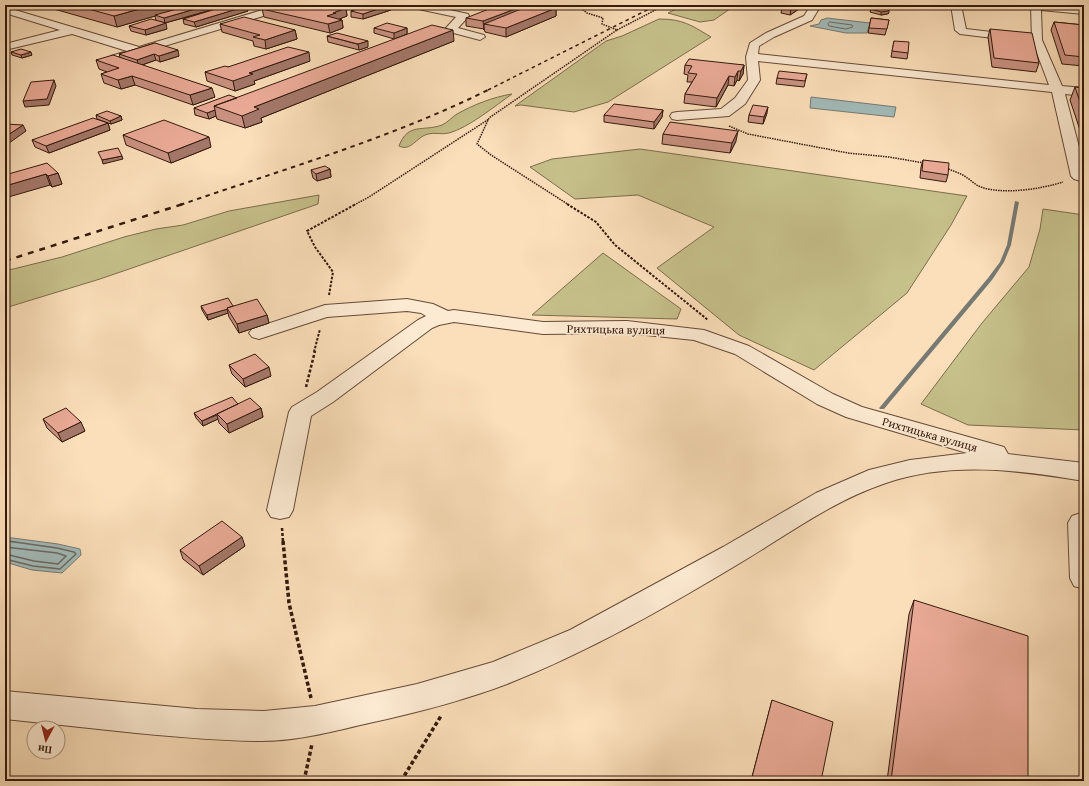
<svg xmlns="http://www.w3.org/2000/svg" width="1089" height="786" viewBox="0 0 1089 786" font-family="'Gentium Book Plus',serif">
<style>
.green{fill:#c6c08a;stroke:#7d6c4b}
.water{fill:#a2bab8;stroke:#767a73}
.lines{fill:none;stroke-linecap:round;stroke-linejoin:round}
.shore-far1{stroke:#6b6a62;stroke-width:1}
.shore{stroke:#6b6a62;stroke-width:1.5}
.stream{fill:#767a73;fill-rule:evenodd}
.minor-casing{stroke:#664a38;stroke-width:2}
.path-far3{stroke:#34190c;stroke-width:1.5;stroke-dasharray:1.5 1;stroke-linecap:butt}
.path-far2{stroke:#34190c;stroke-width:2;stroke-dasharray:2.5 1.5;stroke-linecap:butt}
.path-far1{stroke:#34190c;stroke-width:2.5;stroke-dasharray:3 2;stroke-linecap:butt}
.path{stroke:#34190c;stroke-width:3.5;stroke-dasharray:4 2.5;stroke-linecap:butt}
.minor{fill:#fcead2;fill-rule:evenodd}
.rail-far2{stroke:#34190c;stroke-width:1.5;stroke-dasharray:3.5 3.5;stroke-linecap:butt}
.rail-far1{stroke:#34190c;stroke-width:2;stroke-dasharray:4.5 4.5;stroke-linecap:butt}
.rail{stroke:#34190c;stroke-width:2.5;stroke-dasharray:6 6;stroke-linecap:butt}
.wall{fill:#ca9383;stroke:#34190c}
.shaded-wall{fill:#a4786a;stroke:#34190c}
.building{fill:#ebab98;stroke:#34190c}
.labels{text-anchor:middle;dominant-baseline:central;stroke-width:3.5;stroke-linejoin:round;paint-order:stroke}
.street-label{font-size:12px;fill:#34190c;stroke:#fcead2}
</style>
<rect width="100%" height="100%" fill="#fbdfba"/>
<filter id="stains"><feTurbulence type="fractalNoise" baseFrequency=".005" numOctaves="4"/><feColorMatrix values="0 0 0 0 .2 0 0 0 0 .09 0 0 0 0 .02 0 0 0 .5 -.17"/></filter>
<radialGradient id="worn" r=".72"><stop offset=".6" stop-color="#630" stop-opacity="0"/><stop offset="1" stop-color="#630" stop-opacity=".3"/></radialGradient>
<path class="green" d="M684,5H733L734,6L714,20L700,22L668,13Z
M659,19C683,19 691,25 711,37L608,102L574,112L521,105L515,106L606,41L622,36Z
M512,94C495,106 468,128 449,133C442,135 434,132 428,134C416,137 411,152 399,146C408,122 423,132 442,125C447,123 452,117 457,114C473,105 493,97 512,94Z
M640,149L967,196L951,225L907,293L814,370L739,335L657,268L714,227L638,195L575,199L530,167L552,159Z
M319,195L318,204L100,279L5,308V271L62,257L124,237L156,229L183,225L229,211Z
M1043,209L1084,215V430L968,425L921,404L982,323L1029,267L1040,229Z
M603,253L681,309L677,319L532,315Z"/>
<path class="water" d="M827,18L870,23L867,33H846L810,26L819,24L821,20Z
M811,97L896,107L894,117L810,108Z
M5,537L58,544L80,549L81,555L62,573L32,570L5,562Z"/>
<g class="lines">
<path class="shore-far1" d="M830,22L852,25L853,27L846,29L829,26L828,24Z
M5,541L15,542"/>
<path class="shore" d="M5,547L57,553L66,556L58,564L34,561L5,554
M5,559L33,566L60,569L76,554L74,552L57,548L8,541"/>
<path class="stream" d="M1015,201L1019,202L1011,245L1004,262L992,280L884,409H880L879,408L880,407L988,278L1000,262L1007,245Z"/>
<defs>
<path id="minor" d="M279,5H294L293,7L115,61L111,60L109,58L111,56L127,51L72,34L5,50V44L60,30L5,13V7L139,47Z
M408,5H427L468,14L469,16L458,28L484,35L485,37L480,40L446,31L445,29L456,17L409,7Z
M811,5H821L812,20L774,37L759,46L758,54L1049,85L1032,40L1031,5L1084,8V14L1041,10L1042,40L1062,86L1084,88V96L1065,94L1084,166V182L1074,179L1071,176L1052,92L758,61L760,80L745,104L729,116L677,120L672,119L670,116L672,113L677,112L721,109L735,98L748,80L746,57L750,43L766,33L804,16Z
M951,5H961L966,29L1018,35L1023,38L1018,41L960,34L955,30Z
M407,299L433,304L448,311L454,310L543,322L627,321L704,330L749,346L833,394L862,407L1004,447L1008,454L1084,463V481C1018,470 950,461 886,483C835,500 791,532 745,560C669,606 590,651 507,684C462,701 415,713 369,723C334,731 298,741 262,741C220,741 178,737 136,733C92,728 49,724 5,719V691L197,709L264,711L315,706L417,684L493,662L570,630L723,547L816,493L869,470L910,460L967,453L846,417L817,404L735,354L694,340L627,333L543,334L454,322L439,325L432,328L333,402L311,416L293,510L289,517L280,519L271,517L267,510L289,412L292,407L317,392L418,320L426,316L421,313L407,311L327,317L259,339L252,337L249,333L252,329L325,305Z
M1081,513L1084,514V589L1074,586L1070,578L1068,523L1072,516Z"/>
</defs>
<use href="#minor" class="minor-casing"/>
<path class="path-far3" d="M617,30L665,5
M729,126L748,134L848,153L889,157L924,163
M946,168C953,171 960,173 966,177C971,180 975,185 981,187C1003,195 1041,189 1063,182
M354,205L369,197L489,119
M569,205L491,155L477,144L489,118L617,30L602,24L603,18L587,13L577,5"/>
<path class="path-far2" d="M567,204L596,222L615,245L708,320
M329,295L333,272L315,247L307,231L356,204
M314,352L320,329"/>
<path class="path-far1" d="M306,387L315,351
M282,528L283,542"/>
<path class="path" d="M283,541L289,603L311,698
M304,781L312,744
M401,781L441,716"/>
<use href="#minor" class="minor"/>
<path class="rail-far2" d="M488,90L657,5"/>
<path class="rail-far1" d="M180,205C284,169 392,138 490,89"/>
<path class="rail" d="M5,261L183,204"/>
</g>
<path class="wall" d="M40,5H220L221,7L248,11L196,27L184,24L183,19L213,10L165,23L156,21L155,16L117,27Z
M271,5H391V10L363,19L351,17V11L357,9L341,5L337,7L346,8L347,16L339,19L342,20L343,28L330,33L264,17L262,9Z
M805,5L790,15L781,13L782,8Z
M1053,5H1084V8Z
M556,8V16L506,37L485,32L484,29L466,26V18Z
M871,9L889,13L887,14L881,15L870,12Z
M871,18L889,20L885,35L868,33Z
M1054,22L1084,25V66L1062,64L1051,30Z
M220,24L295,30L297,39L266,49L254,46L253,41L222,32Z
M129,26L167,29L146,35L131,31Z
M374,28H407V34L394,39L374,33Z
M990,29L1039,63L1036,72L992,67L988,37Z
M327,36L368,47L359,50L328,42Z
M454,41L261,118L262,122L245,128L217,119L216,116L209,119L195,115L194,108L237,98Z
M894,41L908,53L907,59L891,57Z
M155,43L179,56L160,62L156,60L142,65L215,97L193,105L135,85L121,89L104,83L101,74L107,72L99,69L96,60L120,57L119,54Z
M11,52L32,55L22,58L12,55Z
M310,61L254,81L255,84L235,91L207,81L205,72L228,67Z
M685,65H744L743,74L739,81L737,80L734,86L728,85L716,107L684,103L685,94L692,82H687L688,75L684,74Z
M807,74L804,87L776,84L777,78Z
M1075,87L1084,88V142L1070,100Z
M663,110L662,117L654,129L604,122V115Z
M767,113L763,124L748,122L749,115Z
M96,115L121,116L122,120L111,124L97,119Z
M108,123L110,130L49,153L35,147L32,140Z
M663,134L736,141L730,153L662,144Z
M123,135L211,147L171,163L126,145Z
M923,160L948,175L946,182L920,178L921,167Z
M330,169L331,177L317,181L313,178L311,170Z
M58,173L62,184L52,187L50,185L5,175Z
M201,306H233L267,315L269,323L239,333L229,317L228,313L208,320L202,310Z
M229,365L271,376L245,387L232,374Z
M238,404L261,408L263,417L229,433L219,423L218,419L203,426L196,418L194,413Z
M43,419L85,431L62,442L47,428Z
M245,546L203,575L183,559L180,550Z
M914,600L1028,781H887L909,614Z
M772,700L821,781H751Z"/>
<path class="shaded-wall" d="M154,5H193L117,27L114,16Z
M209,5H220L221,7L165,23L164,18Z
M331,5H341L332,8Z
M360,5H374L360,10Z
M390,5H391V10L363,19V14Z
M526,5H538L484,24V30L483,21Z
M797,5H805L790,15L791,9Z
M885,5H895L885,6Z
M247,6L248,11L196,27L194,22Z
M346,8L347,16L337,20L327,16L333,13Z
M556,8V16L506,37V28Z
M889,10V13L887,14L881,15V12Z
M342,20L343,28L330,33L328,24Z
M166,23L167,29L146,35L145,30Z
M407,28V34L394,39V33Z
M295,30L297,39L266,49L265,40Z
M453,30L454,41L261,118L262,122L245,128L242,116L254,107Z
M368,41V47L359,50L358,44Z
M178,50L179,56L160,62L159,56Z
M31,52L32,55L22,58L21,55Z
M309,52L310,61L254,81L255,84L235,91L233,81L249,73Z
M8,54L9,57L5,58V55Z
M154,54L156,60L139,66L137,60Z
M744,65L743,74L739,81L741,71Z
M738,71L737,80L734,86L735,77Z
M132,76L135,85L121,89L118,80Z
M729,76L728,85L716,107L717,98Z
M54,80L56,86L49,105L25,107L23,101Z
M212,88L215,97L193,105L190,95Z
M768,107L767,113L763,124L764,117Z
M215,110L216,116L209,119L207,113Z
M663,110L662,117L654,129V122Z
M121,116L122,120L111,124L110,121Z
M108,123L110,130L49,153L46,146Z
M23,125L26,131L5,146V137Z
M738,131L736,141L730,153L732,143Z
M209,137L211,147L171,163L168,153Z
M122,156L123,159L103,164L102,160Z
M330,169L331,177L317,181L316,174Z
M58,173L62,184L52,187L48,176Z
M46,174L50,185L5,198V186Z
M227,309L228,313L208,320L207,315Z
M267,315L269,323L239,333L237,324Z
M269,367L271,376L245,387L243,379Z
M261,408L263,417L229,433L227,424Z
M217,415L218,419L203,426L202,421Z
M81,422L85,431L62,442L58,433Z
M242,537L245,546L203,575L199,566Z"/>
<path class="building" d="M74,5H154L114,16Z
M192,5H209L164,18L155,15Z
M229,5H244L247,6L194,22L183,19Z
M274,5H330L346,8L333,13H336L327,16L342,20L328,24L262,9Z
M370,5H390L363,14L351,11Z
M499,5H526L483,21L466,18Z
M531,5H542L556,8L506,28L484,24Z
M786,5H797L791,9L782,8Z
M877,7L889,10L888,11L881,12L871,9Z
M244,17L295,30L265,40L253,37L260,35L220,24Z
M871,18L889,20L887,29L869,28Z
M151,19L166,23L145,30L129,26Z
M1054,22L1084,25V57L1065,55Z
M387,23L407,28L394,33L374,28Z
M432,25L453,30L254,107L259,109L242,116L214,106Z
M990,29L1032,33L1039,63L994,58Z
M337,33L368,41L358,44L327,36Z
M894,41L909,42L908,53L892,51Z
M155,43L178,50L159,56L154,54L137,60L119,54Z
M288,47L309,52L249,73L253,74L233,81L205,72L225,66L228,67Z
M21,49L31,52L21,55L11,52Z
M113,55L212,88L190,95L132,76L118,80L101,74L119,68L96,60Z
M689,59L744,65L741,71H738L735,77L729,76L717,98L685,94L697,74L688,73L692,66L685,65Z
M779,71L807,74L805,81L777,78Z
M54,80L47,99L23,101L31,82Z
M1075,87L1084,88V114Z
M229,95L237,98L214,106L215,110L207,113L194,108Z
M614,104L663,110L654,122L604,115Z
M753,105L768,107L764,117L749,115Z
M107,111L121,116L110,121L96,115Z
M93,118L108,123L46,146L32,140Z
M164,120L209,137L168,153L123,135Z
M670,122L738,131L732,143L663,134Z
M5,124L23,125L5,137Z
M118,148L122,156L102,160L98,152Z
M923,160L949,163L948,175L922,171Z
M47,163L58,173L48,176L46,174L5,186V175Z
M325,166L330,169L316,174L311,170Z
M228,298L233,306L227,308L228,309L207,315L201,306Z
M257,299L267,315L237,324L227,308Z
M255,354L269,367L243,379L229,365Z
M232,397L238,404L202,421L194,413Z
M250,398L261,408L227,424L217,414Z
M66,408L81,422L58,433L43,419Z
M222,521L242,537L199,566L180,550Z
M914,600L1028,636V781H891Z
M772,700L833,722L821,781H751Z"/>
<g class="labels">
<g class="street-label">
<text transform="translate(616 329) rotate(1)">Рихтицька вулиця</text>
<text transform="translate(930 434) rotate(16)">Рихтицька вулиця</text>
</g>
</g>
<rect width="1089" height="786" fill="none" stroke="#fbdfba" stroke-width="20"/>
<rect x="6" y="6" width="1077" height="774" fill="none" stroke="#34190c" stroke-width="2"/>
<rect x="10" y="10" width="1069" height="766" fill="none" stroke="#34190c"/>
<g transform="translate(46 740) rotate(187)"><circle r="19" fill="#fcead2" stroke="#ac9683"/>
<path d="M0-3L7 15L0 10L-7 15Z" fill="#8f2418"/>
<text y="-6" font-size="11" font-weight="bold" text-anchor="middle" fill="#34190c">Пн</text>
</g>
<rect width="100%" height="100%" filter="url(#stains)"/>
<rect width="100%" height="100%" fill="url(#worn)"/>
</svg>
